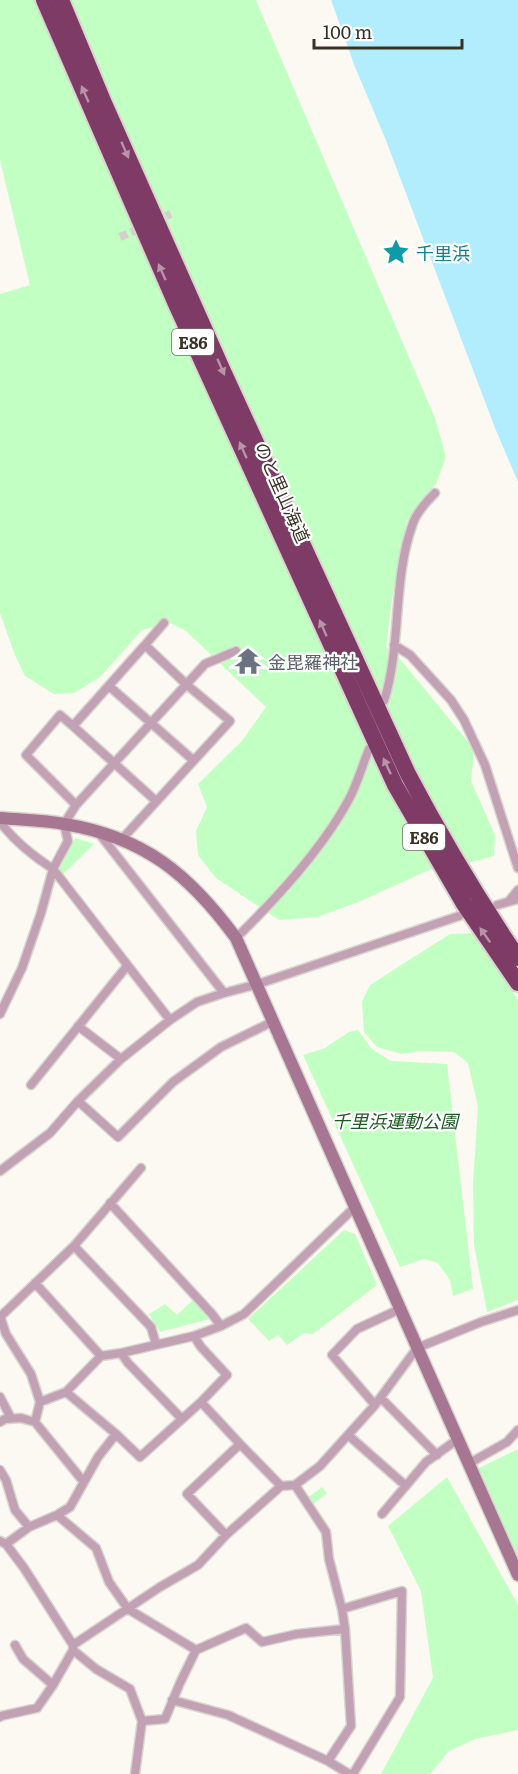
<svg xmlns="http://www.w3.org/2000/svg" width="518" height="1774" viewBox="0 0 518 1774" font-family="Literata,'Noto Sans JP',serif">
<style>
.green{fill:#c1ffc2}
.water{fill:#b1edfc}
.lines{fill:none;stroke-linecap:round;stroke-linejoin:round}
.street-tunnel{stroke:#d5d1ca;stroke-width:8;stroke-dasharray:8 4;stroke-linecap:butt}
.street-casing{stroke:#d9d5ce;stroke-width:11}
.secondary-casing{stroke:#d9d5ce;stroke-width:15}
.highway-casing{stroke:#d9d5ce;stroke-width:20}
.street{stroke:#c3a1b4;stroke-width:8}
.secondary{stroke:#a67692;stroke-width:12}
.highway{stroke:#7d3b65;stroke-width:16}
.oneway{fill:#b893aa}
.labels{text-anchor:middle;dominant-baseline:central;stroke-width:4.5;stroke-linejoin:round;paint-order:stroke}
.shield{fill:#fff;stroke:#747067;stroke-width:1.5}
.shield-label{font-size:16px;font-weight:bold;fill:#383226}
.culture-label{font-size:18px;fill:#0d838f;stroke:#fff;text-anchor:start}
.street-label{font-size:18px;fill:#383226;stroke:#fff}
.worship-label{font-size:18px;fill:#5b616d;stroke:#fff;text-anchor:start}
.park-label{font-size:18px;font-style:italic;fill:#1b5a22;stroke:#fff}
</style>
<rect width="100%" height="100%" fill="#fcf9f3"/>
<path class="green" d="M0,0H256L435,418L446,457L436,484L407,521L392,599L386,647L400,659L474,749L471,781L495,835L494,856L453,867L431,869L361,901L317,917L279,920L216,878L198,855L196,831L207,807L198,784L242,741L266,707L186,631L170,623L142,630L100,677L74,693L54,694L25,676L15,655L0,613V294L30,285L0,160Z
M75,838L94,844L63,874L59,870Z
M477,933L518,1000V1300L487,1312L474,1245L473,1183L478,1107L468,1063L454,1052L419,1051L402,1054L377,1047L364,1032L362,1002L370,985L450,934Z
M358,1030L372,1049L391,1061L447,1064L473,1289L453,1296L450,1280L438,1263L424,1259L400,1267L303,1055L325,1048L349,1032Z
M344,1230L355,1234L377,1285L313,1334L304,1333L287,1345L278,1335L269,1341L248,1319Z
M193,1300L210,1319L160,1332L149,1314L165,1304L177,1315Z
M518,1449V1563L477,1469Z
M447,1477L518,1605V1730L475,1739L449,1751L430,1774H381L433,1678L421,1591L388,1526Z
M322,1487L327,1493L311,1506L306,1499Z"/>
<path class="water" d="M331,0H518V482L495,428L385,138L355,67Z"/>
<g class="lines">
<path class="street-tunnel" d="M155,221L171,214
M120,237L143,227"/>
<defs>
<path id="street" d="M145,645L164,623
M394,645L410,655L451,700L464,720L485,765L518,868
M109,686L193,760
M384,701C402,644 392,580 413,523C417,512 427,501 435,493
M73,726L60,715L26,755L76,805
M0,822C15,842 33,856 53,869L170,1020
M98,832L224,993
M122,839L230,721L187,685L145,645L73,726L156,801
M509,901L518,890
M497,905L518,899
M236,938C276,899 322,849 348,801C357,785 362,766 369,749
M0,1014L22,968L41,913L53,869L68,841L64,824L76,805L205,664L236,651
M78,1026L121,1059
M31,1085L127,966
M78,1101L118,1137L173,1082L221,1047L274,1021
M0,1171L50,1133L78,1101L121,1059L170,1020L197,1002L224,993L258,984L459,916
M110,1203L212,1314L221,1326
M74,1246L151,1327L156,1344
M35,1283L101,1356
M0,1316L6,1334L31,1374L40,1402L35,1422
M0,1317L74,1246L141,1168
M121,1353L128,1363L182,1419
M66,1392L116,1434L140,1457L201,1402L227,1375L201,1347L194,1336
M0,1397L11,1418
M381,1398L437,1455
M40,1402L66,1392L101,1356L121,1353L194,1336L221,1326L244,1314L355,1207
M201,1402L240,1444L281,1486
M375,1405L332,1355L357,1329L400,1309
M0,1422L5,1419L21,1418L35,1422L83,1481
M348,1435L406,1486
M468,1464L507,1442L518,1430
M0,1470L6,1480L15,1510L29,1527
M295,1485L326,1532L329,1559L342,1609L345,1629L351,1726L328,1761
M382,1514L426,1462L458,1439
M57,1515L96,1548L109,1582L128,1609L196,1650
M226,1535L187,1494L240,1444
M0,1541L6,1544L29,1527L57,1515L70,1507L98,1457L116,1434
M6,1544L24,1568L73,1645
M342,1609L402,1591L400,1697L353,1774
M15,1645L23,1659L53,1685
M73,1650L96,1669L130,1689L142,1721
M172,1700L228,1715L328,1761L349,1774
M0,1717L1,1716L37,1708L53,1685L73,1650V1645L160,1587L198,1565L226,1535L281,1486L295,1485L320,1466L375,1405L417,1348L481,1322L518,1310
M135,1774L142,1721L165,1719L180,1683L196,1650L246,1628L262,1642L297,1634L345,1629"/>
<path id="secondary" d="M0,818C21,820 43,820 64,824C144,837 189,874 236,938L518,1575"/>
<path id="highway" d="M44,0L176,304L395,785L464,904L518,983
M61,0L104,103L223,371L408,774C442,839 477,897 518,958"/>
</defs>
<use href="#street" class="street-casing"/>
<use href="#secondary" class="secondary-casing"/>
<use href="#highway" class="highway-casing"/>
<use href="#street" class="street"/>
<use href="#secondary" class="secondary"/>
<use href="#highway" class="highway"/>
</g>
<defs><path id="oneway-solid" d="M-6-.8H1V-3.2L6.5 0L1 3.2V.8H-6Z" transform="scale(1.5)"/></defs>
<g class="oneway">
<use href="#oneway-solid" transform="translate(85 94) rotate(-114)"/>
<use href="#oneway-solid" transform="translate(125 150) rotate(66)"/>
<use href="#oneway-solid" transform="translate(162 272) rotate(-114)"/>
<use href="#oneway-solid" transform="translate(221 367) rotate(66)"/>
<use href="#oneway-solid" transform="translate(243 450) rotate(-114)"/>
<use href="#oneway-solid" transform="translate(323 628) rotate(-114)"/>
<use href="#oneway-solid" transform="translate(387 766) rotate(-115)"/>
<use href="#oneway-solid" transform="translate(485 935) rotate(-125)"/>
</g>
<defs>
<symbol id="sight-bare" viewBox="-9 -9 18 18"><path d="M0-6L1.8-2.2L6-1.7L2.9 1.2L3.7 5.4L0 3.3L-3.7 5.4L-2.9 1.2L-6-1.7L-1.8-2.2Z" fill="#0f9aa8" stroke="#fff" stroke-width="2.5" paint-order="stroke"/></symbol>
<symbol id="temple-bare" viewBox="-9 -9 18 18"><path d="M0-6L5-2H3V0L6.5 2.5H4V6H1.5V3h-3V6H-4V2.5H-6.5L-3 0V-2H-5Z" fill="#6b7280" stroke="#fff" stroke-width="2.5" paint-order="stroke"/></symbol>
</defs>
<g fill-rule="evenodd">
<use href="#sight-bare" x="377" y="233" width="38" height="38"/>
<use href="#temple-bare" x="229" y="642" width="38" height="38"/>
</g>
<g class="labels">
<g class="shield">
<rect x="172" y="329" width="42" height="26" rx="4.5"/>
<rect x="403" y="824" width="42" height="26" rx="4.5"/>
</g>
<g class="shield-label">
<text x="193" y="342">E86</text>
<text x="424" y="837">E86</text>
</g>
<g class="culture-label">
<text x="416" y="252">千里浜</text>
</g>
<g class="street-label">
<text transform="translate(283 492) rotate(66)">のと里山海道</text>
</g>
<g class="worship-label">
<text x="268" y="661">金毘羅神社</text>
</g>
<g class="park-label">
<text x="395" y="1120">千里浜運動公園</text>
</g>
</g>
<path d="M314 39v9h148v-9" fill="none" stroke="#383226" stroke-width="3"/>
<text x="323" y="39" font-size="18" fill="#383226" stroke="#ffffff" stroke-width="4.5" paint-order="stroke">100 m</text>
</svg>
